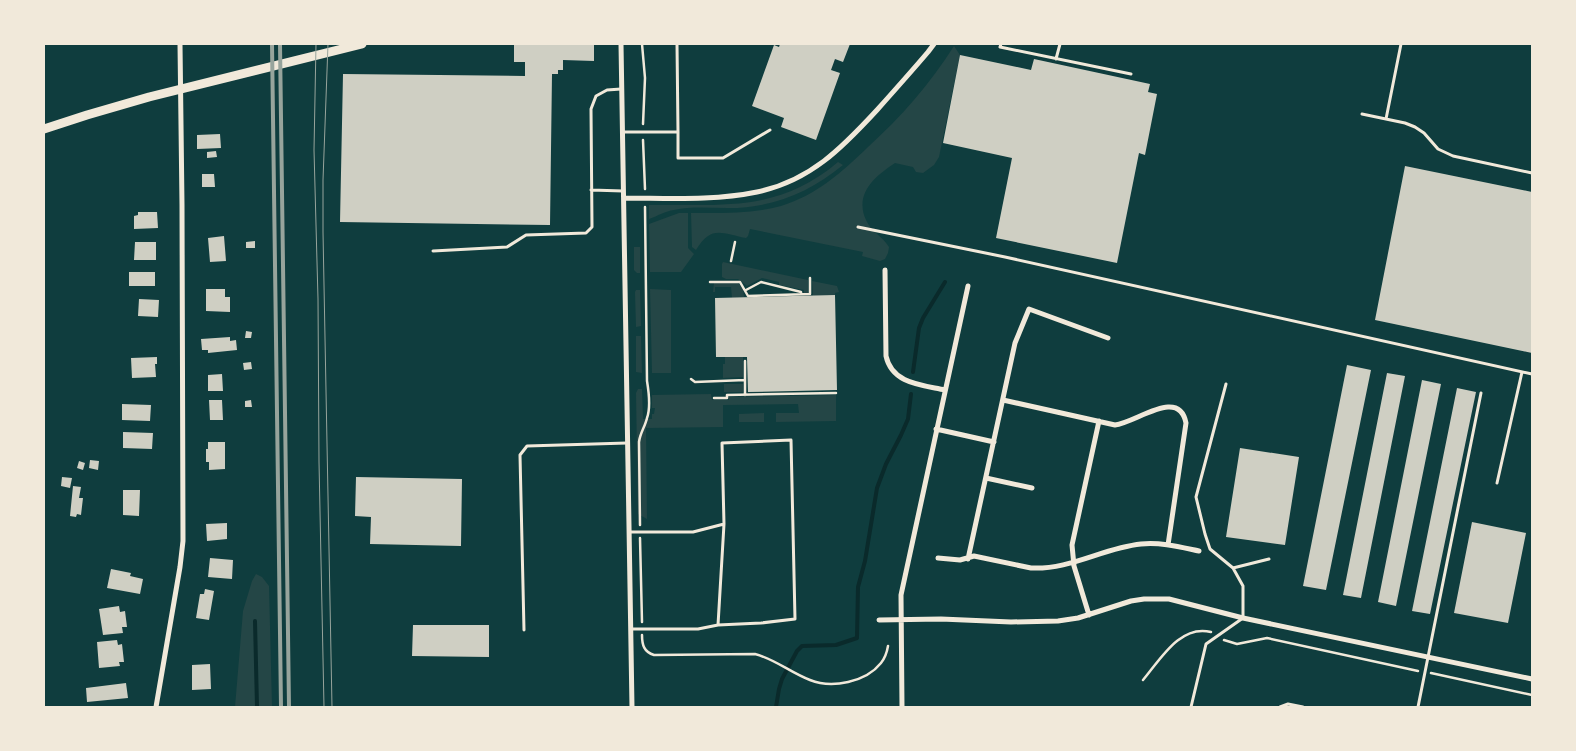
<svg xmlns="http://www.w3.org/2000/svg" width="1576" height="751" viewBox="0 0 1576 751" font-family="Merriweather,serif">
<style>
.green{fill:#244646}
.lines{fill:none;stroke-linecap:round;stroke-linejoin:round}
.stream{stroke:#0a2a2b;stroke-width:4}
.building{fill:#cfcfc3}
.path{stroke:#f1e9da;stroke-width:2.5}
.service{stroke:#f1e9da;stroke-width:3}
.minor{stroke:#f1e9da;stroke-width:5}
.primary{stroke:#f1e9da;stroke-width:9}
.tram{stroke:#97a49c;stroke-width:1}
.rail{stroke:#97a49c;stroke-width:4}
</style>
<rect width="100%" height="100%" fill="#0f3d3e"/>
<path class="green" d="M954,46L960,55L939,157L934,165L923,173L916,172L913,167L895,163C875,176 854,194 866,220C871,231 883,237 889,247L888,253L885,259L880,261L862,256L863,252L750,229L748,236L746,238C721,233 711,225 696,250L692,247L691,213C721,213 752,214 781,206C817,195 842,172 868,147C901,117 930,84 954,46Z
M838,162L843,165C809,193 772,208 728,208C710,208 691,206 674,210C665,211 658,216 649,219V205C722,204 778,213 838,162Z
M679,213H688V248L694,254L681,272H650L649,224Z
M634,247H640V273H637L634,270Z
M723,262L808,280V293H804V290L779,285V282L762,278L747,286L738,279H726L722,277V264Z
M812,281L837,286L839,292L835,293V295L813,296Z
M714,283H738L743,288L744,297L732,298L731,287H715V292H713Z
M650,289L671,290V373H652Z
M636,290H640L641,326L636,327L635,292Z
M636,336H641L642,373L636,372Z
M725,357H743V377L723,378V364H725Z
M724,384H743V392H724Z
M638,389H642L643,419H652V414H654L655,408H652V395L711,394L712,400H729V397L836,395V421L776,422V413H799L798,404L723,405V427L646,428L647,519L638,514L636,393Z
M764,413V422H739V414Z
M256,574L262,577L269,586L272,707H235L243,611L252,581Z"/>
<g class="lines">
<path class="stream" d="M913,372L919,328L923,318L945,282
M255,621L257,707
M776,707L779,689L782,679L797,651L802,646L836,645L857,638L858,587L865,561L877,488L886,464L901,435L908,419L911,394"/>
</g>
<path class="building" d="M514,44H594V61L563,60V70H558V74H552L550,225L340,222L343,74L525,76V62H514Z
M780,44H850L843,62L835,59L831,70L840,73L816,140L781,127L784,118L752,106L774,45L779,47Z
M960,55L1031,70L1034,59L1150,84L1148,92L1157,94L1145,155L1139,153L1117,263L996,238L1012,158L943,143Z
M220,134L221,148L197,149V135Z
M216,151L217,157L207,158V152Z
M1405,166L1532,192V353L1375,320Z
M202,174H214L215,187H202Z
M138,212H157L158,228L134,229V216L138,215Z
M224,236L226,261L210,262L208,238Z
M255,241V248H246V242Z
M135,242H156V260H134Z
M129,272H155V286H129Z
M206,289H225V297H230V312L206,311Z
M835,295L837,390L748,392L747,357H716L715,298Z
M139,299L159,300L158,317L138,316Z
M246,331L252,332L251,338H245Z
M230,337V341L236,340L237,350L208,353V350H202L201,339Z
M157,357V364H155L156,377L132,378L131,358Z
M251,362L252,369L244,370L243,363Z
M1347,365L1371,370L1326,590L1303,586Z
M1387,373L1405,376L1361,598L1343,595Z
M222,374L223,391H208V375Z
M1422,380L1441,384L1396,606L1378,602Z
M1457,388L1476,392L1430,614L1412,611Z
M209,400H222L223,420H210Z
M251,400L252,407H245V401Z
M122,404L151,405L150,421L122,420Z
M123,432L153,433L152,449L123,448Z
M208,442H225V469L209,470V462H206V449H208Z
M1240,448L1299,457L1285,545L1226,537Z
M90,460L99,461L98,470L89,468Z
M79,461L85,463L83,470L77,468Z
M62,477L72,478L70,488L61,486Z
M356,477L462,479L461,546L370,544L371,517L355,516Z
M73,486L81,487L79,498H83L81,515L77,514L76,517L70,516Z
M123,490H140L139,516L123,515Z
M1472,522L1526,533L1508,623L1454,613Z
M227,523V539L207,541L206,524Z
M210,558L233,560L232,579L208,577Z
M111,569L131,573L130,576L143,579L140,594L107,588Z
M205,589L214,591L209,620L196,618L200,594H204Z
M119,606L120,612L125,611L127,627H122L123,633L103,635L99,609Z
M413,625H489V657L412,656Z
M117,640L118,645L122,644L124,662H119L120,666L99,668L97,642Z
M210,664L211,689L192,690V665Z
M126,683L128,698L87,702L86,688Z"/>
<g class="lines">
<path class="path" d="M642,44L645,78L643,124
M643,140L645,189
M731,261L735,242
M710,282H740L748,296L810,294V278
M746,290L761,282L801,292V294
M745,361V395
M691,379L695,382L745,380
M714,398H727V395L836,393
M640,525L639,442C640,433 645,427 647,418C651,407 649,393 647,381L645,207
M640,538L642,622
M642,635C642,645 644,652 654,655L755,654C775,659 791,673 810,680C832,689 866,682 881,663C885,658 887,652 888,646
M1224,640L1237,644L1267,638L1418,671
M1431,673L1532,695
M1143,680C1160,660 1180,624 1211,632"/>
<path class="service" d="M1001,44L1000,47L1131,74
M1056,59L1060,44
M1362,114L1405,123L1415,127L1424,133L1438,149L1453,156L1532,173
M1386,119L1401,44
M623,132H678L677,44
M678,132V158H723L770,130
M591,190L623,191
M858,227L1005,257L1532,374
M433,251L507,247L526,235L586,233L592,227L591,109L596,96L607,90L621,89
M1497,483L1522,372
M629,532H693L724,524L722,443L791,440L795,619L761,623L718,625
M1233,568L1269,559
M631,629H698L718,625L724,524
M524,630L520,455L527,446L627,443
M1191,707L1206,644L1243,618V586L1233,568L1210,549L1205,534L1196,497L1226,384
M1280,707L1288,704L1303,707
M1418,707L1481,393"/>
<path class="minor" d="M621,44L632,707
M624,198C667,198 714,201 757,192C810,181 842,148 877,110C894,91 911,72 928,52L934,44
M885,270L886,356C892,384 922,385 945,390
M1003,400L1115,425C1136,423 1179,387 1186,423L1168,545
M936,429L994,442
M986,478L1032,488
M938,558L960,560L974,556L1031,568C1070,570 1103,548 1141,544C1161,542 1180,547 1199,551
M968,559L1015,343L1029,309L1108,338
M1089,615L1074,566L1072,545L1099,421
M879,620L941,619L1011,622L1058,621L1078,618L1131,601L1144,599H1169L1243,618L1532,679
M156,707L180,567L183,541L182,205L180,44
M902,707L901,595L968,286"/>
<path class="primary" d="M44,129L87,115L149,97L362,44"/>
<path class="tram" d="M316,44L314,150L318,299L319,462L324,707
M328,44L323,180V232L332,707"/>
<path class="rail" d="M272,44L281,707
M280,44L289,707"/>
</g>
<rect width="1576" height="751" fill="none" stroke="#f1e9da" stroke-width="90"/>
</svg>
